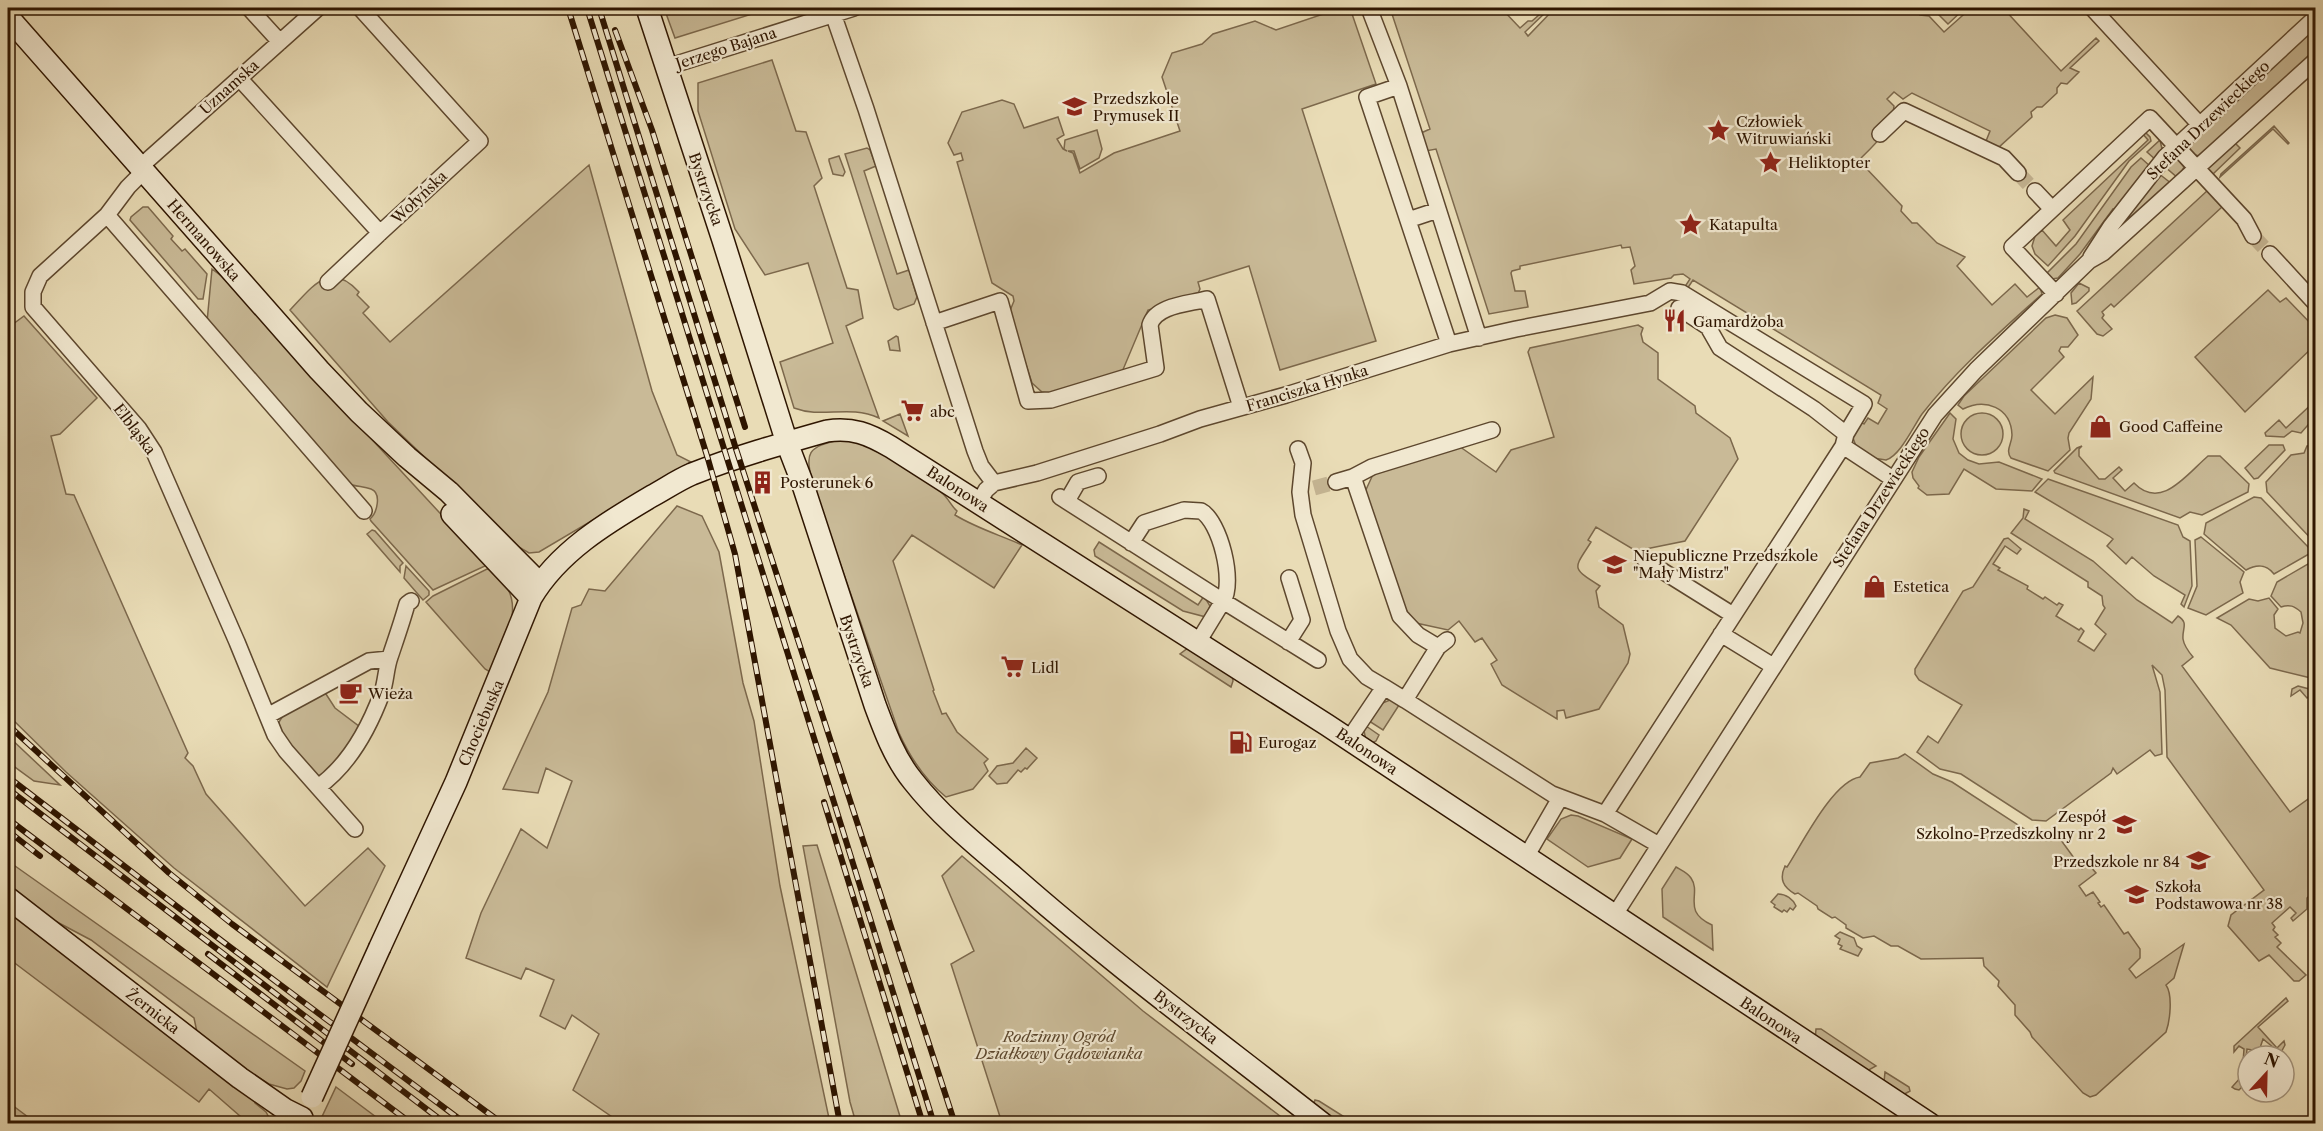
<svg xmlns="http://www.w3.org/2000/svg" width="2323" height="1131" viewBox="0 0 2323 1131" font-family="'Libre Caslon Text',serif">
<style>
.green{fill:#c9ba97;stroke:#7c684c;stroke-width:1.5}
.lines{fill:none;stroke-linecap:round;stroke-linejoin:round}
.street-tunnel{stroke:#c4b492;stroke-width:15;stroke-dasharray:15 8;stroke-linecap:butt}
.street-casing{stroke:#5d472e;stroke-width:18}
.secondary-casing{stroke:#2e1500;stroke-width:24}
.street{stroke:#f1e8d0;stroke-width:15}
.secondary{stroke:#f1e8d0;stroke-width:21}
.rail-casing{stroke:#2e1500;stroke-width:6}
.rail{stroke:#f1e8d0;stroke-width:4;stroke-dasharray:11;stroke-linecap:butt}
.secondary-bridge-casing{stroke:#2e1500;stroke-width:24;stroke-linecap:butt}
.secondary-bridge{stroke:#f1e8d0;stroke-width:21}
.labels{text-anchor:middle;dominant-baseline:central;stroke-width:4.5;stroke-linejoin:round;paint-order:stroke}
.street-label{font-size:15px;fill:#2e1500;stroke:#f1e8d0}
.poi-label{font-size:15px;fill:#2e1500;stroke:#f1e8d0;text-anchor:start}
.park-label{font-size:15px;font-style:italic;fill:#5c472d;stroke:#f1e8d0}
</style>
<rect width="100%" height="100%" fill="#e9dcb6"/>
<filter id="stains"><feTurbulence type="fractalNoise" baseFrequency=".00333" numOctaves="4"/><feColorMatrix values="0 0 0 0 .2 0 0 0 0 .09 0 0 0 0 .02 0 0 0 .5 -.17"/></filter>
<radialGradient id="worn" r=".72"><stop offset=".6" stop-color="#630" stop-opacity="0"/><stop offset="1" stop-color="#630" stop-opacity=".3"/></radialGradient>
<path class="green" d="M664,8H771L675,38Z
M1341,8H1350L1376,84L1302,109L1376,341L1280,370L1249,266L1198,282L1200,289L1197,296L1148,310L1122,372L1052,394L1042,392L1032,383L1009,313L1014,301L1013,296L992,283L957,162L963,160L961,153L954,155L948,143L962,112L1002,100L1014,104L1024,128L1058,117L1064,135L1057,139L1063,149L1067,151L1064,149L1065,140L1097,130L1102,149L1099,158L1080,169L1074,151H1068L1073,153L1080,173L1114,153L1180,131L1162,77L1172,53L1202,44L1213,34L1255,21L1276,30Z
M1390,8H1501L1520,28L1528,21H1532L1547,8L1548,10L1525,32L1528,36L1555,8H1913L1920,15L1929,16L1944,32L1971,8H2003L2061,71L2096,38L2099,41L2070,68L2079,72L2067,84L2061,83L2057,88V93L2042,107H2037L2031,112L2032,117L1999,147L1986,141L1990,131L1912,93L1903,99L1894,92L1887,99L1894,106C1893,130 1872,147 1856,163L1859,166H1864L1902,206L1901,211L1912,223H1917L1937,243L1965,257L1957,266L1992,305L2015,284L2027,297L2040,287L2042,294C2000,332 1957,369 1922,414C1913,427 1900,456 1886,460L1873,458L1856,446L1853,438L1861,422L1864,424L1868,418L1878,424L1887,409L1878,403L1881,395L1693,280L1687,289L1684,288L1690,279L1683,274L1674,275L1671,278L1634,284L1631,270L1635,266L1630,247L1622,248L1621,245L1520,266V269L1512,271L1511,273L1515,291H1525L1528,307L1489,314L1436,149L1426,151L1421,133L1430,129Z
M1932,8H1965L1948,24Z
M2315,24V52L2199,156C2193,155 2188,151 2188,144Z
M772,60L796,131L806,132L822,178L814,186L847,288L858,290L863,318L846,326L879,418C848,404 823,419 794,408L780,362L833,343L808,263L765,275L735,229L698,111V83Z
M2274,126L2289,143L2288,144L2273,129L2220,177L2221,174Z
M2145,132L2150,137L2151,141L2129,161L2075,236L2048,266L2035,254L2032,246L2035,236L2042,230L2056,246L2070,230L2063,220L2148,140L2142,133Z
M2160,140L2162,149L2156,160L2147,152Z
M2235,143L2240,148L2212,175L2208,171V167Z
M867,148L870,150L876,166L864,171L897,274L909,270L917,297L914,304L898,310L894,308L845,154Z
M839,156L845,172L843,176L833,174L829,161V159Z
M2141,158L2150,166L2116,210L2113,209L2080,254L2058,278L2052,279L2046,274L2076,244L2131,167Z
M2174,159L2179,160L2184,167L2178,178L2164,166Z
M589,165L652,391L677,455L691,462L539,552L529,553L517,546L388,422L290,310C313,286 330,260 359,292L357,295L369,307L363,313L390,342Z
M2158,173L2172,184L2120,231L2116,228Z
M2208,190L2222,207L2114,307L2111,304L2102,312L2104,315L2102,318L2112,329L2103,336L2097,334L2077,311Z
M143,207H148L173,236L171,239L182,251L185,249L207,274L203,299H198L130,220L131,217Z
M212,269L236,287L329,393L486,563L485,566L433,590L371,521L370,519C377,513 382,493 371,489C363,486 355,487 347,483L207,322Z
M2079,283L2089,288V291L2076,303L2072,304L2071,293Z
M2268,290L2280,302L2286,298L2315,328V345L2245,412L2195,357Z
M8,293L13,301V324L24,316L97,398L60,434L51,436L66,494L74,495L188,753L185,758L193,766L206,794L305,906L368,848L385,866L327,987L174,868L66,772L8,715Z
M2055,315L2067,318L2078,335L2068,347H2061L2059,351L2064,357L2031,390L2055,414L2093,377L2091,399L2069,433L2068,438L2070,450L2048,471L2011,458C2005,450 2012,444 2012,435C2011,407 1985,398 1963,409L1958,405L1964,396L2046,318Z
M1638,325L1643,328L1641,334L1643,342L1658,353V379L1695,406L1696,413L1730,438L1738,459L1685,541L1636,551L1596,527L1588,540L1591,542C1574,569 1570,567 1600,586L1596,591L1599,607L1623,625L1630,654L1628,663L1599,709L1566,718L1564,710L1557,711V719L1502,685L1491,664L1497,660L1482,638L1475,642L1459,621L1448,630L1416,623L1398,599L1364,494L1375,470L1456,444L1496,472L1511,450L1554,437L1528,352L1530,348Z
M896,336L898,337L900,351L890,350L888,341Z
M2315,401V417L2301,433L2292,431L2284,437L2266,436L2265,433L2279,420L2286,428Z
M1961 434a21 21 0 1 1 42 0a21 21 0 1 1-42 0Z
M1950,413L1956,419L1953,439L1959,453L1968,460L1979,464L1999,462L2042,479L2032,491L1996,489L1964,469L1949,494L1927,495L1918,488L1919,486L1913,478L1912,472L1919,457Z
M900,414L908,436L883,421Z
M844,439C877,442 918,472 942,493C949,499 951,506 957,511L955,515C976,528 1000,535 1022,545L994,588L912,535L893,561L934,690L933,691L942,714L946,713L957,732L988,759L984,763L988,771L973,789L946,797C925,780 910,757 899,733L814,488C804,451 806,447 844,439Z
M2269,445H2283L2285,450L2258,478L2254,479L2245,468Z
M2315,445H2316L2315,543L2267,492L2266,482L2291,455L2304,453L2307,446Z
M2082,446L2079,449V456L2099,479H2105L2119,467L2122,470L2113,478L2125,491L2134,483C2161,511 2186,475 2208,456H2220L2249,484L2248,492L2202,515L2190,512L2180,518L2055,473L2054,471L2077,448Z
M2048,479L2178,525L2183,537L2190,541L2192,586L2184,607L2181,604L2185,595L2154,576L2132,557L2126,564L2107,546L2113,539L2109,536L2035,492Z
M2254,497L2261,498L2310,549L2309,554L2274,574C2266,564 2257,564 2246,570L2204,534L2206,523Z
M677,506L702,516L719,552L743,683L754,721L780,886L830,1123H621L573,1090L599,1034L572,1015L565,1029L540,1016L554,980L526,968L521,979L466,958L481,913L521,829L547,848L572,781L546,768L538,793L503,789L548,692L572,608L581,605L589,589L605,591Z
M2024,509L2029,511L2025,519L2093,561L2137,600L2172,623L2178,616C2189,623 2182,628 2183,639C2184,646 2188,651 2193,657L2182,666L2290,812L2311,797L2313,799L2315,797V900L2310,895L2307,898V909L2293,921L2291,918L2296,913L2290,907L2272,923L2275,927L2273,930L2278,935L2275,937L2281,943L2277,947L2306,975L2299,981H2294L2269,955L2259,961L2228,926L2231,915L2264,890L2167,757L2165,690L2162,675L2152,665L2160,692L2162,754L2155,756L2150,750L2117,774L2113,768L2111,773L2046,821L2032,820L1961,774L1940,769L1917,752L1928,736L1938,743L1962,705L1919,680L1915,674V669L1963,591L1973,587L2004,539L2008,538L2021,549L2017,554L2005,546L1993,564L2000,568L1998,570L2028,586L2027,589L2043,599L2045,597L2057,605L2059,603L2063,605L2056,616L2079,630L2081,628L2084,631L2078,641L2094,651L2106,634L2095,624L2105,608L2103,605L2102,596L2088,587V582L2011,533L2023,518Z
M372,530L375,531L403,563L400,566V572L367,534Z
M2201,537L2244,572L2240,582L2243,593L2206,615L2188,608L2197,586L2195,540Z
M1099,542L1198,605L1204,596L1210,606L1206,617L1183,611L1095,556L1094,550Z
M2313,561L2316,562L2315,679L2270,668L2231,625L2217,618L2249,599L2258,601L2269,598L2278,609L2274,615L2275,628L2286,636L2298,632L2300,633L2303,623L2301,612C2294,606 2290,604 2281,607L2271,596L2277,582Z
M406,566L429,591V595L423,600L404,578Z
M487,569C494,570 496,574 501,579C527,608 503,642 490,672L485,669L426,602L433,596Z
M1188,648L1232,675L1233,681L1231,687L1180,654Z
M2298,686L2313,690L2315,692L2307,698L2300,690L2291,696L2292,689Z
M324,691L335,708L360,727L327,775L317,776L280,735L279,722L284,714Z
M1390,700L1401,702L1383,730L1369,721L1380,704Z
M1366,726L1379,735L1376,741L1372,743L1366,740L1364,731Z
M8,736L60,785L34,781L8,762Z
M1026,748L1037,758L1027,769L1025,768L1021,772L1018,770L1007,783L997,784L989,776L997,766L1013,763Z
M1905,754L1933,774L1952,782L2038,838L2053,836L2059,832L2058,836L2082,869L2089,865L2096,873L2079,886L2086,896L2093,892L2100,902L2098,903L2101,907L2104,905L2124,934L2128,932L2140,949V958L2129,969L2136,978L2184,944L2174,978L2166,985C2173,995 2170,1021 2166,1032L2096,1095L2090,1097L2083,1093L2032,1037L2030,1032L2015,1015V1005L1998,986L1999,981L1984,966L1983,958L1921,959L1898,946H1891L1874,936L1863,938L1846,928V925L1835,917L1832,918L1818,909L1817,906L1798,893L1795,894C1783,887 1779,879 1785,866L1787,867C1802,844 1833,781 1860,777L1870,763L1898,758Z
M1571,815L1578,816L1632,839L1620,858L1588,867L1547,839L1561,819Z
M817,845L902,1123H856L850,1102L803,846Z
M962,856L1143,1011L1289,1123H1002L951,964L974,951L942,876Z
M8,861L305,1071L301,1081L294,1088L287,1089L269,1084L237,1064L197,1032L194,1018L91,940L42,914L8,886Z
M1676,867C1681,870 1688,873 1691,878C1702,894 1681,911 1712,925L1713,950L1663,917L1662,889Z
M1778,894C1786,894 1793,899 1796,906L1793,910L1790,908L1787,912L1784,910L1782,912L1774,907L1775,905L1771,902Z
M8,909L256,1101L255,1103L266,1112L272,1123H248L209,1089L199,1102L8,958Z
M1840,932L1854,938L1857,946L1862,949L1858,956L1840,949L1842,946L1838,944L1840,939L1835,936Z
M2286,998L2288,1001L2258,1027L2277,1048L2284,1041L2285,1045L2279,1056H2272L2274,1048L2263,1039L2259,1051L2247,1049L2245,1072L2248,1073V1081L2239,1090L2235,1089L2232,1087L2242,1076L2244,1049L2239,1046L2234,1052V1046Z
M1816,1029H1821L1876,1066L1867,1071L1815,1041Z
M1885,1072L1909,1087L1910,1091L1899,1097L1884,1082Z
M336,1087L384,1123H319Z
M1315,1100L1319,1101L1354,1123H1336L1313,1106Z
M8,1102L36,1123H8Z"/>
<g class="lines">
<path class="street-tunnel" d="M2018,173L2035,191
M2253,236L2270,254
M1314,488L1336,482"/>
<defs>
<path id="street" d="M249,8L280,42
M831,8L866,109L975,451L981,466L994,483
M1369,8L1399,86L1479,338
M2092,8L2200,125
M667,67L854,8
M239,78L380,233L480,141L360,8
M1399,86L1367,97L1449,344
M1880,134L1904,111L2004,158L2018,173
M140,167L318,8
M144,171L128,187L107,215L40,276L33,292V307L139,429L154,452L237,642L275,735L286,751L355,829
M2035,191L2052,209
M107,215L364,511
M1408,220L1438,210
M2270,254L2316,304
M2091,257L2111,226L2165,157L2316,17
M328,282L380,233
M2056,294L2012,247L2150,118L2244,219L2253,236
M1679,308L1708,327L1720,348L1814,409L1846,434
M934,323L1000,301L1028,401L1051,400L1156,368L1150,325C1156,305 1189,304 1207,299L1241,407
M1843,446L1893,479
M1298,449L1303,463L1300,492L1303,515L1338,631L1350,659L1367,677L1384,687
M1336,482L1353,477
M1060,497L1223,601C1235,582 1220,521 1201,511L1184,510L1144,523L1131,543
M1067,501L1078,482L1098,476
M979,502L986,490L994,483L1037,473L1160,434L1200,419L1286,395L1449,344L1516,329L1650,303L1670,291L1682,293L1864,404L1846,434L1843,446L1605,814L1659,845
M1645,560L1733,615
M1721,634L1773,666
M1198,642L1223,601L1318,660
M1288,642L1302,620L1289,578
M1438,647L1418,635L1400,616L1353,477L1372,467L1492,430
M1405,700L1552,794L1605,814
M269,715L369,661L389,659
M1349,739L1384,687L1405,700L1438,647L1447,640
M318,787C349,765 369,728 382,693C386,681 386,668 390,657C396,639 402,622 407,604L411,601
M1526,857L1560,798
M1614,916L1935,415L1976,370L2089,261L2103,253L2316,60"/>
<path id="secondary" d="M647,8L723,240L787,443L802,482L875,705C885,732 895,759 913,781C942,818 980,848 1015,878C1114,965 1220,1043 1323,1124
M8,17L319,370L359,412L407,457L449,492L540,584
M452,514L531,598
M8,898L240,1078L286,1110L302,1118
M380,947L456,782L531,598C558,552 606,523 652,496C665,489 678,480 692,474C735,457 781,444 827,431C852,427 869,434 891,447L1327,725L1930,1124"/>
</defs>
<use href="#street" class="street-casing"/>
<use href="#secondary" class="secondary-casing"/>
<use href="#street" class="street"/>
<use href="#secondary" class="secondary"/>
<defs>
<path id="rail" d="M568,8L708,459L735,554L840,1124
M587,8L934,1124
M599,8L736,449L955,1124
M615,30L652,130L745,427
M8,725L169,873L232,924L503,1124
M8,777L222,941L466,1124
M8,789L446,1124
M824,802L923,1124
M8,819L412,1124
M8,831L40,856
M208,954L352,1064"/>
</defs>
<use href="#rail" class="rail-casing"/>
<use href="#rail" class="rail"/>
<defs>
<path id="secondary-bridge" d="M312,1097L380,947"/>
</defs>
<use href="#secondary-bridge" class="secondary-bridge-casing"/>
<use href="#secondary-bridge" class="secondary-bridge"/>
</g>
<defs>
<symbol id="school-bare" viewBox="-9 -9 18 18"><path d="M0-5L7-2L0 1L-7-2ZM-4 1L0 2.5L4 1V4Q0 6-4 4Z" fill="#8f2418" stroke="#f1e8d0" stroke-width="2.5" paint-order="stroke"/></symbol>
<symbol id="sight-bare" viewBox="-9 -9 18 18"><path d="M0-6L1.8-2.2L6-1.7L2.9 1.2L3.7 5.4L0 3.3L-3.7 5.4L-2.9 1.2L-6-1.7L-1.8-2.2Z" fill="#8f2418" stroke="#f1e8d0" stroke-width="2.5" paint-order="stroke"/></symbol>
<symbol id="restaurant-bare" viewBox="-9 -9 18 18"><path d="M-5-6h1v4h1v-4h1v4h1v-4h1v5L-1.5 .5V6h-2V.5L-5-1ZM5-6V6H3V1.5H1.5Q1.5-4 5-6Z" fill="#8f2418" stroke="#f1e8d0" stroke-width="2.5" paint-order="stroke"/></symbol>
<symbol id="supermarket-bare" viewBox="-9 -9 18 18"><path d="M-6-5.5h2.5l.6 2H6L4.5 2H-2.5L-4.4-4H-6ZM-1.5 3.2a1.3 1.3 0 1 0 .1 0ZM3 3.2a1.3 1.3 0 1 0 .1 0Z" fill="#8f2418" stroke="#f1e8d0" stroke-width="2.5" paint-order="stroke"/></symbol>
<symbol id="shop-bare" viewBox="-9 -9 18 18"><path d="M-5-2.5h2.3a2.7 3.5 0 0 1 5.4 0H5L5.5 6h-11ZM-1.5-2.5h3a1.5 2.3 0 0 0-3 0Z" fill="#8f2418" stroke="#f1e8d0" stroke-width="2.5" paint-order="stroke"/></symbol>
<symbol id="building-bare" viewBox="-9 -9 18 18"><path d="M-4-6H4V6H1V3H-1V6H-4ZM-2.5-4.3h1.7v1.8h-1.7ZM.8-4.3h1.7v1.8H.8ZM-2.5-1h1.7V.8h-1.7ZM.8-1h1.7V.8H.8Z" fill="#8f2418" stroke="#f1e8d0" stroke-width="2.5" paint-order="stroke"/></symbol>
<symbol id="cafe-bare" viewBox="-9 -9 18 18"><path d="M-5.5-4.5H6V0H3Q3 3.5 0 3.5H-2.5Q-5.5 3.5-5.5 0ZM3-3.2v2h1.7v-2ZM-6 4.5H4V6H-6Z" fill="#8f2418" stroke="#f1e8d0" stroke-width="2.5" paint-order="stroke"/></symbol>
<symbol id="fuel-bare" viewBox="-9 -9 18 18"><path d="M-5.5-6h7V0h2V4h1.3V-2.5L3-4.5l.8-.8L6-3V5H2.5V1h-1V6h-7ZM-4.2-4.7v3.2H.2V-4.7Z" fill="#8f2418" stroke="#f1e8d0" stroke-width="2.5" paint-order="stroke"/></symbol>
</defs>
<g fill-rule="evenodd">
<use href="#school-bare" x="1058" y="90" width="33" height="33"/>
<use href="#sight-bare" x="1702" y="114" width="33" height="33"/>
<use href="#sight-bare" x="1754" y="146" width="33" height="33"/>
<use href="#sight-bare" x="1674" y="208" width="33" height="33"/>
<use href="#restaurant-bare" x="1658" y="304" width="33" height="33"/>
<use href="#supermarket-bare" x="896" y="394" width="33" height="33"/>
<use href="#shop-bare" x="2084" y="410" width="33" height="33"/>
<use href="#building-bare" x="746" y="466" width="33" height="33"/>
<use href="#school-bare" x="1598" y="548" width="33" height="33"/>
<use href="#shop-bare" x="1858" y="570" width="33" height="33"/>
<use href="#supermarket-bare" x="996" y="650" width="33" height="33"/>
<use href="#cafe-bare" x="334" y="676" width="33" height="33"/>
<use href="#fuel-bare" x="1224" y="726" width="33" height="33"/>
<use href="#school-bare" x="2108" y="808" width="33" height="33"/>
<use href="#school-bare" x="2182" y="844" width="33" height="33"/>
<use href="#school-bare" x="2120" y="878" width="33" height="33"/>
</g>
<g class="labels">
<g class="street-label">
<text transform="translate(726 48) rotate(-18)">Jerzego Bajana</text>
<text transform="translate(229 87) rotate(-42)">Uznamska</text>
<text transform="translate(2208 120) rotate(-44)">Stefana Drzewieckiego</text>
<text transform="translate(706 189) rotate(71)">Bystrzycka</text>
<text transform="translate(419 197) rotate(-43)">Wołyńska</text>
<text transform="translate(204 240) rotate(49)">Hermanowska</text>
<text transform="translate(1307 388) rotate(-17)">Franciszka Hynka</text>
<text transform="translate(135 429) rotate(53)">Elbląska</text>
<text transform="translate(958 489) rotate(33)">Balonowa</text>
<text transform="translate(1881 497) rotate(-57)">Stefana Drzewieckiego</text>
<text transform="translate(857 651) rotate(71)">Bystrzycka</text>
<text transform="translate(481 723) rotate(-67)">Chociebuska</text>
<text transform="translate(1367 751) rotate(34)">Balonowa</text>
<text transform="translate(153 1011) rotate(38)">Żernicka</text>
<text transform="translate(1186 1017) rotate(38)">Bystrzycka</text>
<text transform="translate(1771 1020) rotate(34)">Balonowa</text>
</g>
<g class="poi-label">
<text x="1093" y="98">Przedszkole<tspan x="1093" dy="17">Prymusek II</tspan></text>
<text x="1736" y="121">Człowiek<tspan x="1736" dy="17">Witruwiański</tspan></text>
<text x="1788" y="162">Heliktopter</text>
<text x="1709" y="224">Katapulta</text>
<text x="1693" y="321">Gamardżoba</text>
<text x="930" y="411">abc</text>
<text x="2119" y="426">Good Caffeine</text>
<text x="780" y="482">Posterunek 6</text>
<text x="1633" y="555">Niepubliczne Przedszkole<tspan x="1633" dy="17">"Mały Mistrz"</tspan></text>
<text x="1893" y="586">Estetica</text>
<text x="1031" y="667">Lidl</text>
<text x="368" y="693">Wieża</text>
<text x="1258" y="742">Eurogaz</text>
<text x="2106" y="816" text-anchor="end">Zespół<tspan x="2106" dy="17">Szkolno-Przedszkolny nr 2</tspan></text>
<text x="2180" y="861" text-anchor="end">Przedszkole nr 84</text>
<text x="2155" y="886">Szkoła<tspan x="2155" dy="17">Podstawowa nr 38</tspan></text>
</g>
<g class="park-label">
<text x="1059" y="1036">Rodzinny Ogród<tspan x="1059" dy="17">Działkowy Gądowianka</tspan></text>
</g>
</g>
<rect width="2323" height="1131" fill="none" stroke="#e9dcb6" stroke-width="30"/>
<rect x="9" y="9" width="2305" height="1113" fill="none" stroke="#2e1500" stroke-width="3"/>
<rect x="15" y="15" width="2293" height="1101" fill="none" stroke="#2e1500" stroke-width="1.5"/>
<g transform="translate(2266 1074) rotate(22)"><circle r="28" fill="#f1e8d0" stroke="#a3947d" stroke-width="1.5"/>
<path d="M0-4.5L10 22L0 15L-10 22Z" fill="#8f2418"/>
<text y="-9" font-size="16" font-weight="bold" text-anchor="middle" fill="#2e1500">N</text>
</g>
<rect width="100%" height="100%" filter="url(#stains)"/>
<rect width="100%" height="100%" fill="url(#worn)"/>
</svg>
